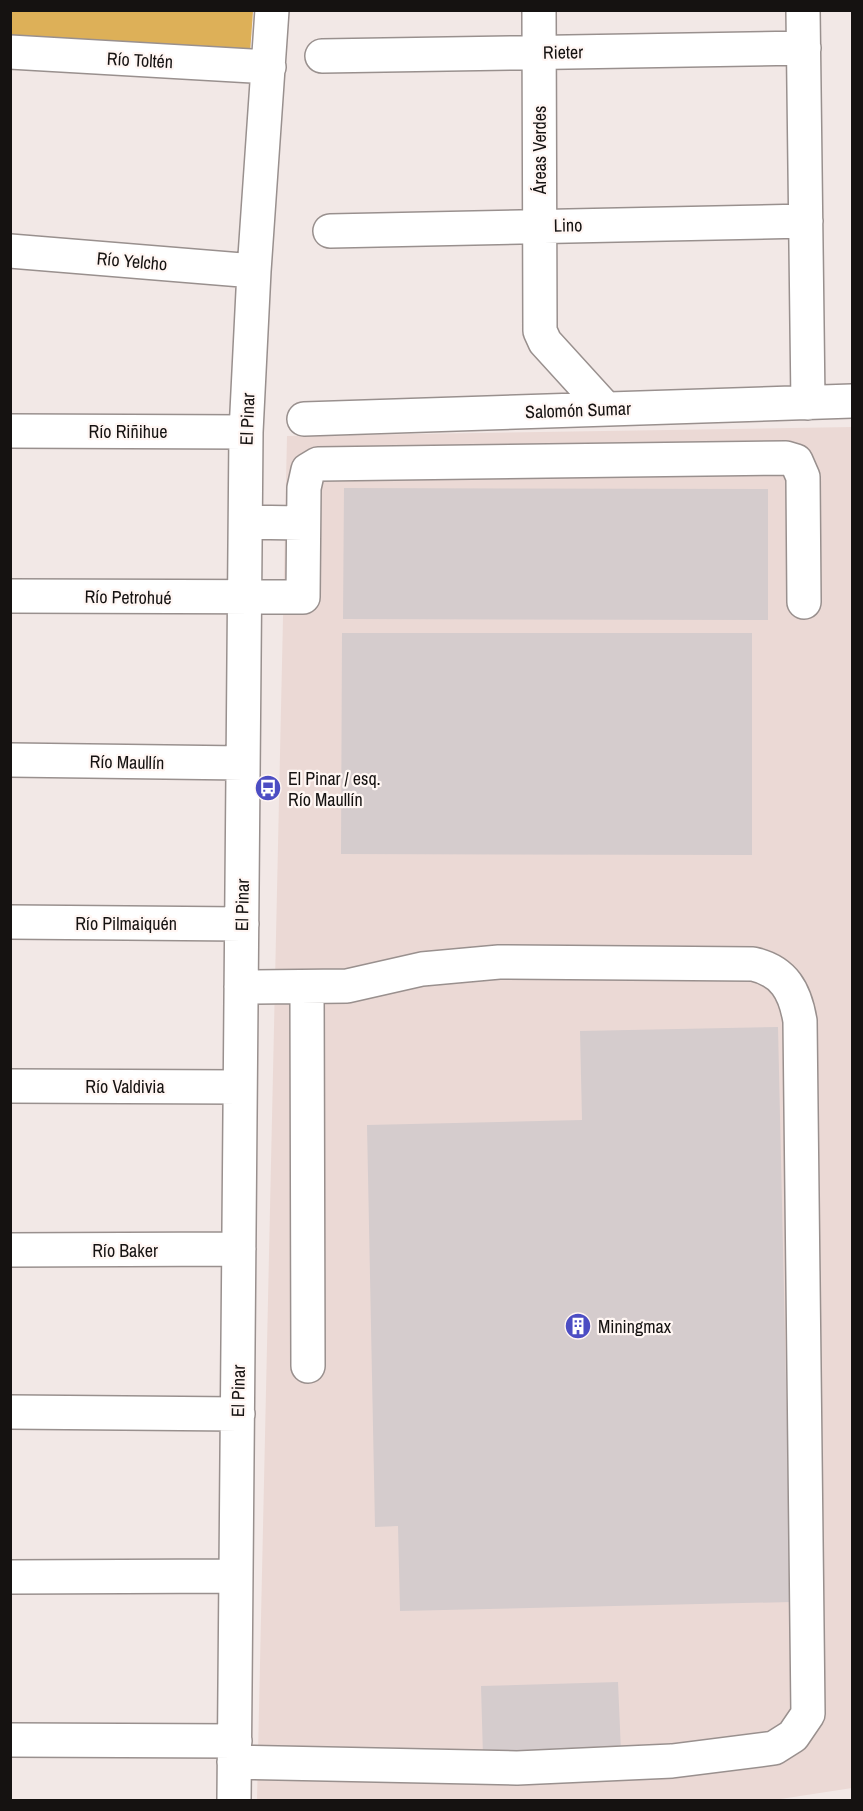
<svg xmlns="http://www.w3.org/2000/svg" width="863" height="1811" font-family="'Archivo Narrow',sans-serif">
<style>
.built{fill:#ebd9d5}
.green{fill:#ddb058}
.building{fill:#d5cccd}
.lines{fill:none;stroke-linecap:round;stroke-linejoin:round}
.minor-casing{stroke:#99908e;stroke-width:36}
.minor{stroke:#fff;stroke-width:33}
.labels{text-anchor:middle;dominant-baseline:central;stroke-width:4.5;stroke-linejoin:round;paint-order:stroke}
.street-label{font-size:18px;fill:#151211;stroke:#fff6f3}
.poi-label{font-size:18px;fill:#151211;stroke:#fff6f3;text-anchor:start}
</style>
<rect width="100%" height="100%" fill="#f2e8e6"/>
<path class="built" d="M852,427V1788L774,1800H257L287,436Z"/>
<path class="green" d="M10,11H253L250,53L11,39Z"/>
<path class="building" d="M344,488L768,489V620L343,619Z
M342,633H752V855L341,854Z
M778,1027L791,1602L400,1611L398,1526L375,1527L367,1125L582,1120L580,1031Z
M618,1682L621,1752L483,1757L481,1686Z"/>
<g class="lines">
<defs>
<path id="minor" d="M539,10L540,331L545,342L606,409
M803,10L808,403
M10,52L269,67
M322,56L804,48
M330,231L806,221
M10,251L254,271
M304,419L852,401
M10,431L246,432
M246,522L303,523
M10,596L303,597L304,488L308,470L318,464L786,458L796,461L803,477L804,602
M10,760L243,763
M10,922L242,924
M307,988L308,1366
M10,1086L240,1087
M10,1250L239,1249
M10,1412L238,1414
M10,1577L236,1576
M10,1740L235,1741
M234,1762L517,1768L672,1761L774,1748L793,1736L808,1714L800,1021C795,991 784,971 753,964L499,962L422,969L347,986L241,987
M234,1800L246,432L254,271L272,10"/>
</defs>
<use href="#minor" class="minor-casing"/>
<use href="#minor" class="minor"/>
</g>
<defs>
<symbol id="bus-disc" viewBox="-11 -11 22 22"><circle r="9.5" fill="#4c4dc3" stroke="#fff6f3"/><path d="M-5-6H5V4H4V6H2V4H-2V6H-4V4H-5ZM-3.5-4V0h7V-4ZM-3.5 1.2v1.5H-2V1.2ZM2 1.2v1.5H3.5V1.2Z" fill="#fff"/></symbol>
<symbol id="building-disc" viewBox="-11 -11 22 22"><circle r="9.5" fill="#4c4dc3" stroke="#fff6f3"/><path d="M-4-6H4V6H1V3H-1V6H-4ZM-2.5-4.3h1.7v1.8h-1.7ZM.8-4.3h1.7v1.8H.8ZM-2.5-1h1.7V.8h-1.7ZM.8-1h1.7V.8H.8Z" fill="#fff"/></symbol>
</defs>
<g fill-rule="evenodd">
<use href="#bus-disc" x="253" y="773" width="30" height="30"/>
<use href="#building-disc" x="563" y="1311" width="30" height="30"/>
</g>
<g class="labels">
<g class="street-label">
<text transform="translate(563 52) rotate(-1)">Rieter</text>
<text transform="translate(140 60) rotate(3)">Río Toltén</text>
<text transform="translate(539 150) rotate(-90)">Áreas Verdes</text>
<text transform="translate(568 225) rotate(-1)">Lino</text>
<text transform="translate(132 261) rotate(5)">Río Yelcho</text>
<text transform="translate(578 410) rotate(-2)">Salomón Sumar</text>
<text transform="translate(247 419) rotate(-88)">El Pinar</text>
<text x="128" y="431">Río Riñihue</text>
<text transform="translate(128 597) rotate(1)">Río Petrohué</text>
<text transform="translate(127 762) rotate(1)">Río Maullín</text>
<text transform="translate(242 905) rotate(-89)">El Pinar</text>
<text x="126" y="923">Río Pilmaiquén</text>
<text x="125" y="1086">Río Valdivia</text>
<text x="125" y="1250">Río Baker</text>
<text transform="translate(238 1391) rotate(-89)">El Pinar</text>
</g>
<g class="poi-label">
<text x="288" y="778">El Pinar / esq.<tspan x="288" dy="21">Río Maullín</tspan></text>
<text x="598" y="1326">Miningmax</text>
</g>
</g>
<rect width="863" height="1811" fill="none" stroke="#151211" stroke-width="24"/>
</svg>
